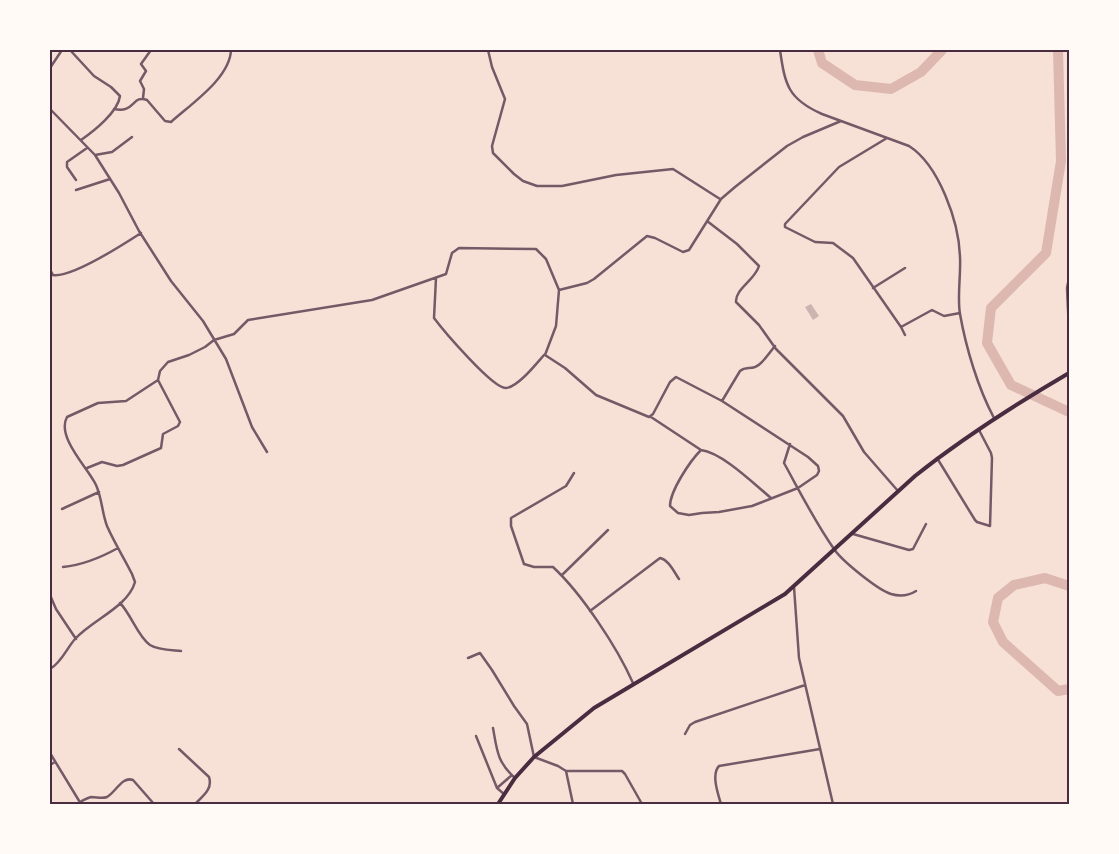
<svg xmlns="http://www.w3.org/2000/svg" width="1119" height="854" font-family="'Playfair Display',serif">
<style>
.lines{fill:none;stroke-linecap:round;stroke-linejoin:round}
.river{stroke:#dcb8b0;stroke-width:10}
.building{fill:#ccb4b1}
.minor{stroke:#755966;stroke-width:2.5}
.secondary{stroke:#4a2c40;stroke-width:4}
.neatline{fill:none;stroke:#4a2c40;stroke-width:2}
</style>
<rect width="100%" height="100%" fill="#f7e1d7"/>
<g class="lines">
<path class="river" d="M818,50L822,63L855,85L891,89L921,72L942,50
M1058,50L1061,161L1046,253L991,308L987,343L1011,385L1069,412
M1069,586L1045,578L1014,585L998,598L993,622L1003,642L1058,691L1069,689"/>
</g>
<path class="building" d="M811,304L819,316L813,320L805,307Z"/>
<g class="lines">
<path class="minor" d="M70,50L94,76L111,87L120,96C118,112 94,131 81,140
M488,50L492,67L505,99L492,146L493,153L514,174L523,181L537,186H562L616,175L673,169L720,199
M780,50C785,85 788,99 822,114L909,146C939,165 959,222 960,257C961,275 957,297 960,314C966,348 978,388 994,418
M50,68L62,50
M143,98L144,89L140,81L146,71L141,64L151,50
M50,109L95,155L119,193L139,231L171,281L203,321L226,359L252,427L267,452
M114,109C135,114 132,94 147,100L165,121L171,122C191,104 230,78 231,50
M887,138L839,167L785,224V227L815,242L833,243L853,258L901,327L905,335
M95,155L112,152L132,137
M76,180L67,167V162L87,148
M76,190L110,179
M707,221L737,244L759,266C755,280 735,289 736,302L759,325L776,349L843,416L864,452L898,491
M50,270L53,275C72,278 124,244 141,233
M436,278L434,318C443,330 493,389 506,388C518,387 536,364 544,355
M1069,278L1067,288L1069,331
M873,288L905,268
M901,327L932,310L944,316L960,313
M722,401L740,371C745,367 749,369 755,367C763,364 769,353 775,346
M651,417L701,450
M790,444L784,463C800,492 815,522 834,549C842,561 878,590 891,594C901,597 908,596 916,591
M937,458L975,520L977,522L990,526L992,458L991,453L979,430
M87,468L102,462L117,466L123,465L161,448L163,434L178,426L180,422L158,380
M574,473L566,486L511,518V526L524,564L534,567H553C582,594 617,647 633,683
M771,498C754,484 723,453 701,450C690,461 670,491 670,506L678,513L689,515L702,513L719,512L752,506L798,488L817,475L819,471L818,466L808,457L722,401L676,377L670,382L653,414L649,417L596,395L565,368L545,355L556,326L559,290L587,283L594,279L647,236L655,238L683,252L689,250L721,199L735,187L787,146L803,137L841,121
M62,509L99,492
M853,534L909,550L913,549L926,524
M63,567C83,565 100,558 118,548
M562,575L608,530
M794,587L799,658L833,804
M50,595L56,609L76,639
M120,603C131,614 138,637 150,645C158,650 172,650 181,651
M590,611L660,558C669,560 674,572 679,579
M468,658L480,653L492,670L514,706L527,724L534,757L558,766L566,771L573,804
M50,669C61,663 67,648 75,639C92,620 128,607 135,582L132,574C124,558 114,542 107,526C102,513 102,498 96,485C88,468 56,437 67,417L98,403L126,401L158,380L160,371L168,362L189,355L205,347L214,340L234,334L248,320L372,300L446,274L452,253L459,248L536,249L546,259L559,290
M493,728C497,750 497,762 515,778
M685,734L690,725L695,722L805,685
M476,736L497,788L504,794
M179,749L209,777C213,789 203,796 195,804
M50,753L81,804
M50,765L55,762
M566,771H622L625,774L642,804
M497,788L512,775
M80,802C84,800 87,798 91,797C97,797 102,799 107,797C116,792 122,776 133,780L154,804
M721,804C718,794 711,774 719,766L820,749"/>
<path class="secondary" d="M498,804L515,778L534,757L594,708L785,594L915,476C963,438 1016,404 1069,373"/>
</g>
<rect width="1119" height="854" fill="none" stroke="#fffaf5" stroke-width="102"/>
<rect x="51" y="51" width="1017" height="752" class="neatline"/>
</svg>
